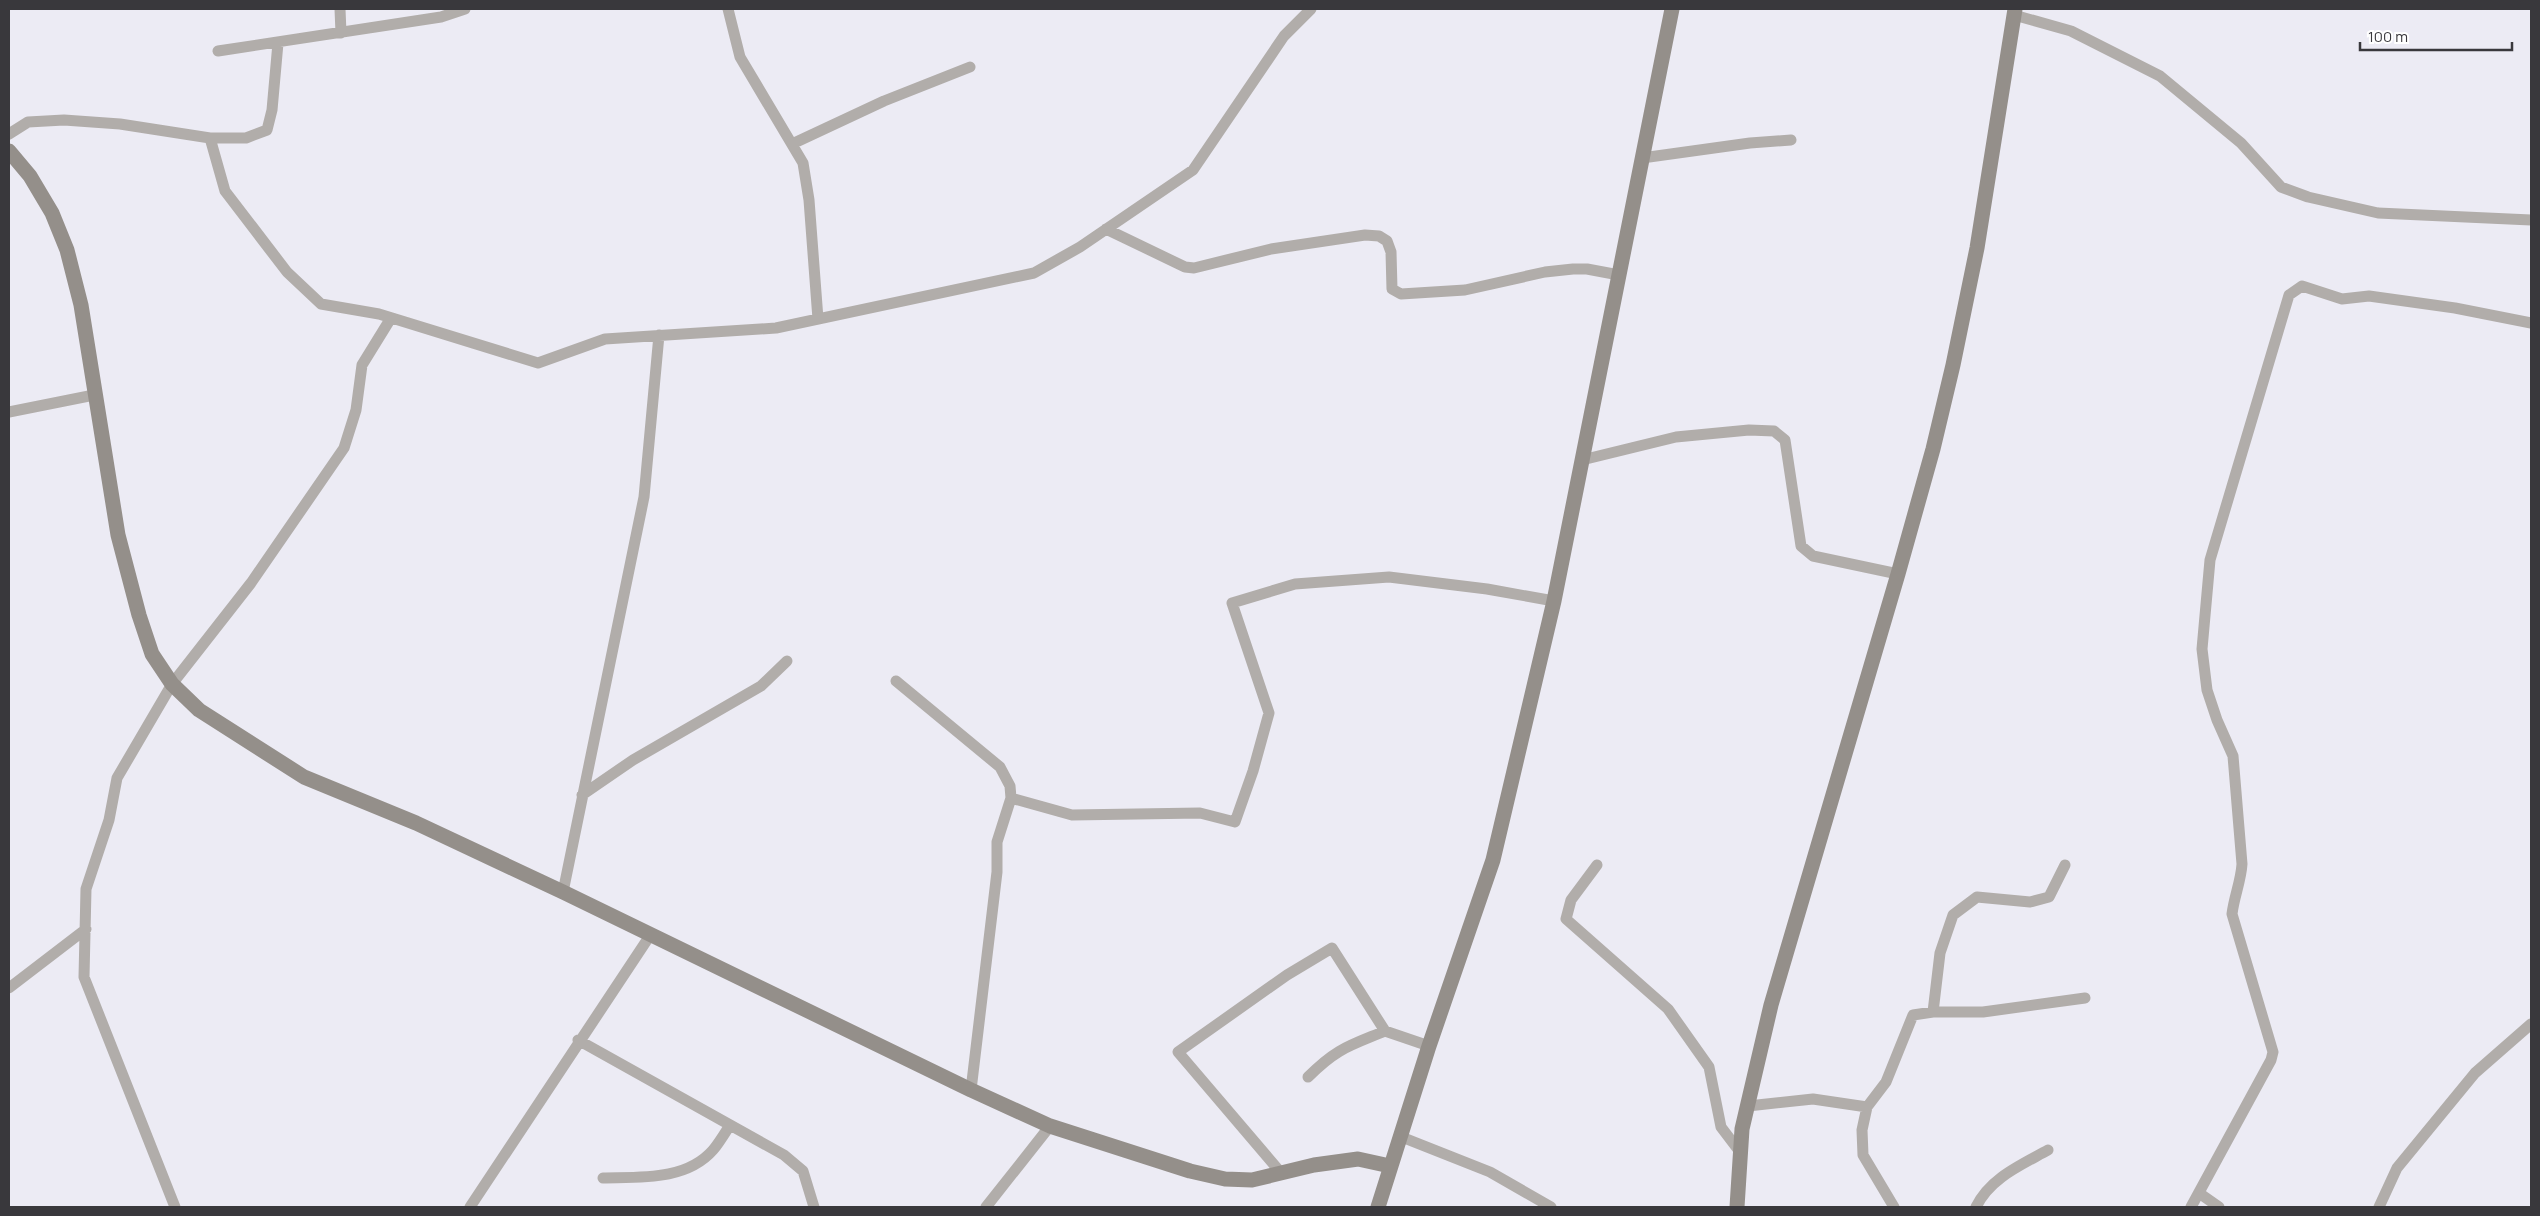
<svg xmlns="http://www.w3.org/2000/svg" width="2540" height="1216" font-family="Manrope,sans-serif">
<style>
.lines{fill:none;stroke-linecap:round;stroke-linejoin:round}
.street{stroke:#b1adaa;stroke-width:11}
.secondary{stroke:#948f8a;stroke-width:15}
</style>
<rect width="100%" height="100%" fill="#ecebf4"/>
<g class="lines">
<path class="street" d="M340,9L341,33
M728,9L740,57L803,163L809,200L818,319
M2014,15L2071,31L2160,76L2241,143L2281,187L2308,197L2378,213L2531,220
M218,51L441,17L465,9
M9,134L28,122L64,120L120,124L210,138H246L267,130L272,110L278,43
M210,138L225,191L287,272L321,304L379,314L538,363L605,339L776,328L1034,273L1080,247L1193,170L1284,36L1311,9
M792,144L884,101L970,67
M1642,158L1750,143L1791,140
M1106,229L1185,267L1194,268L1271,249L1365,235L1379,236L1387,241L1391,252L1392,289L1401,294L1465,290L1545,272L1573,269H1587L1619,275
M9,412L94,395
M1582,460L1676,437L1749,430L1774,431L1785,440L1801,546L1813,556L1898,574
M896,681L1000,767L1010,786L1011,798
M582,795L633,760L761,686L787,661
M1597,865L1571,900L1566,919L1668,1009L1709,1067L1721,1127L1740,1152
M563,892L644,497L659,335
M9,988L86,929
M1933,1012H1983L2085,998
M578,1040L784,1155L803,1171L814,1207
M1308,1077C1337,1048 1349,1046 1385,1031
M971,1090L997,872V842L1011,798L1072,815L1200,813L1235,822L1253,771L1269,713L1232,603L1295,584L1389,577L1487,589L1554,601
M1748,1106L1813,1099L1867,1107L1886,1082L1913,1015L1933,1012L1940,953L1953,915L1977,897L2030,902L2049,897L2065,865
M1867,1107L1862,1130L1863,1155L1894,1207
M1399,1136L1490,1172L1551,1207
M1282,1174L1178,1052L1287,975L1332,948L1385,1031L1429,1046
M603,1178C639,1177 686,1181 713,1150C719,1143 725,1133 730,1125
M2199,1193L2219,1207
M175,1207L84,977L86,889L109,820L117,778L172,684L251,583L344,448L356,410L362,365L391,318
M470,1207L651,934
M986,1207L1050,1126
M1976,1207C1990,1178 2021,1165 2048,1150
M2191,1207L2271,1060L2273,1052L2232,914C2234,897 2241,881 2242,864L2233,756L2217,720L2207,690L2202,649L2210,560L2289,295L2302,286L2342,299L2369,296L2455,308L2531,323
M2379,1207L2397,1168L2475,1073L2531,1024"/>
<path class="secondary" d="M9,151L30,176L52,213L67,250L81,305L118,535L139,615L152,654L172,684L199,710L304,777L416,823L563,892L971,1090L1050,1126L1190,1171L1225,1179L1252,1180L1314,1165L1358,1159L1390,1166
M1378,1207L1429,1046L1493,860L1554,601L1672,9
M1737,1207L1742,1129L1771,1005L1898,574L1933,449L1953,365L1977,248L2015,9"/>
</g>
<rect width="2540" height="1216" fill="none" stroke="#39383c" stroke-width="20"/>
<path d="M2360 42v8h152v-8" fill="none" stroke="#39383c" stroke-width="2.5"/>
<text x="2368" y="42" font-size="15" fill="#39383c" stroke="#ffffff" stroke-width="4" paint-order="stroke">100 m</text>
</svg>
